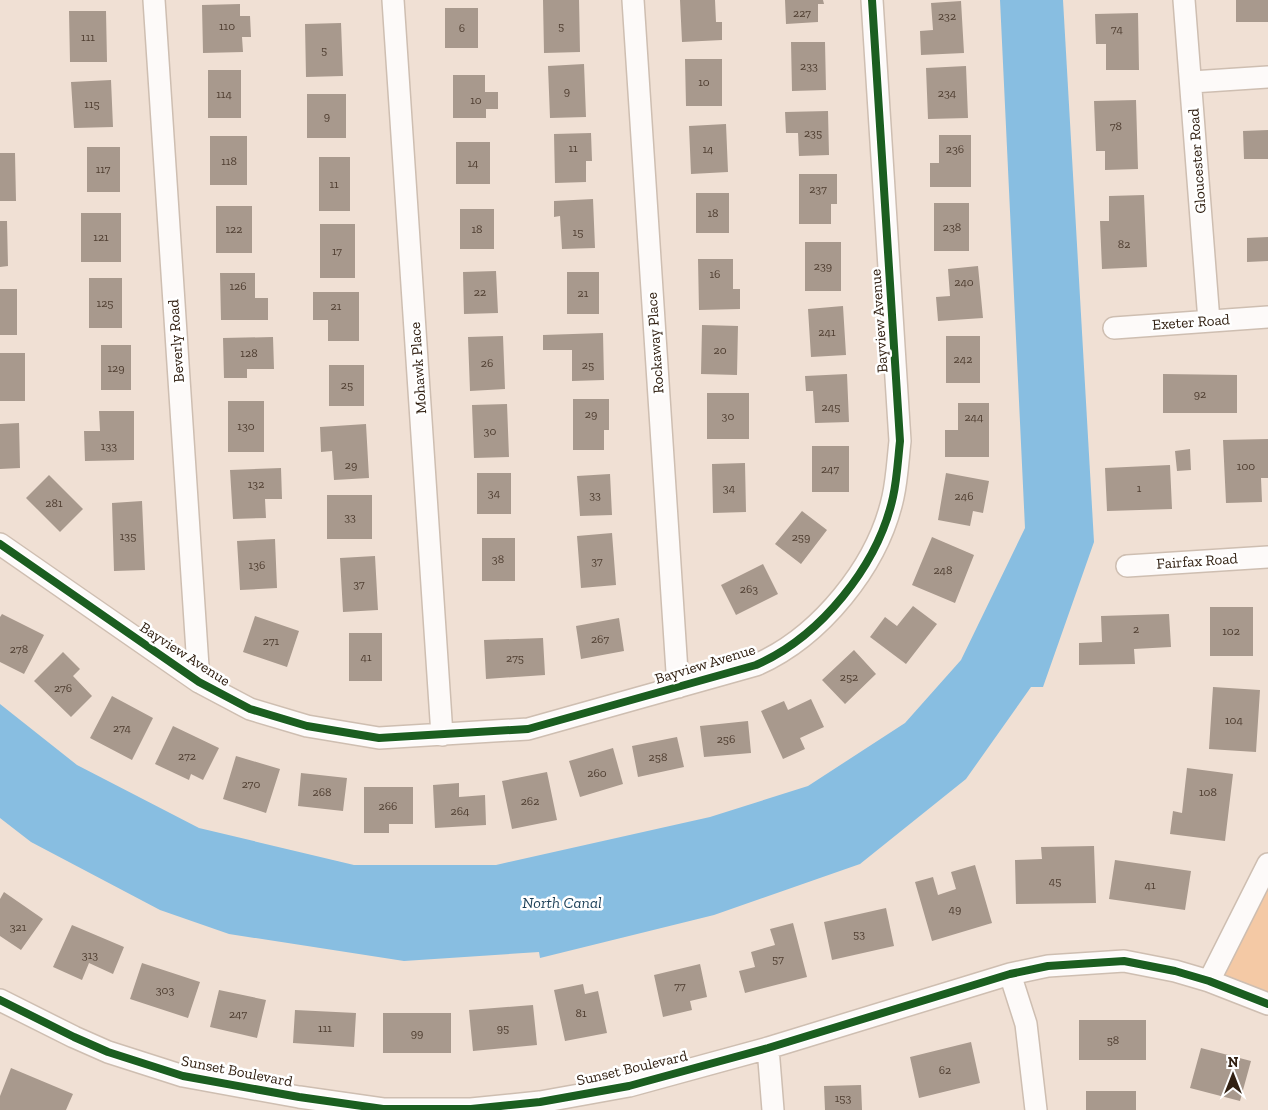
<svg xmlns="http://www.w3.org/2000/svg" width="1268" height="1110" font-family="'Zilla Slab',serif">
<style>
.green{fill:#f4c9a5}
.water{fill:#88bee1}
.building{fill:#a8998d}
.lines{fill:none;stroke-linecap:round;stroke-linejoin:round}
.street-casing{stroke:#cebeb1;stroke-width:24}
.street{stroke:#fdfaf9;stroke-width:21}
.cycleway-casing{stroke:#fff;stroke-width:11}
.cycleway{stroke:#1b5e20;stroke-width:8}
.labels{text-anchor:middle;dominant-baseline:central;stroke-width:5;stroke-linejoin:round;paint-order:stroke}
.number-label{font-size:12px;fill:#4f3e31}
.street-label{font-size:15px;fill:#312012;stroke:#fff}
.water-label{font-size:16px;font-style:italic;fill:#1c3f57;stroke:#fff}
</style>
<rect width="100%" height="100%" fill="#f0e0d4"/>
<path class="green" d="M1268,885V996L1221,977Z"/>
<path class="water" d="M1000,0H1063L1094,542L1043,687H1031L966,779L860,864L714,915L540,958L539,952L404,961L229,934L160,910L31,842L0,818V704L77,765L199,828L354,865H496L710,817L808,786L905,723L961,660L1025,528Z"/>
<path class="building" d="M543,0H579L580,52L544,53Z
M680,0H715L716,22H722V40L682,42Z
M785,0H823L824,4H818V22L786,24Z
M1236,0H1268V22H1236Z
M961,1L964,53L921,55L920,31L933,30L931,3Z
M240,4V16H250L251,37H242L243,52L203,53L202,5Z
M445,8H478V48H445Z
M69,11H106L107,62H70Z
M1138,13L1139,70H1106V44H1096L1095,14Z
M341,23L343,76L306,77L305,24Z
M791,42H825L826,90L792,91Z
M685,59H722V106H686Z
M584,64L586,117L550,118L548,66Z
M966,66L968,118L928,119L926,68Z
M208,70H241V118H208Z
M453,75H485V92H498V109H486V118H453Z
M111,80L113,127L74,128L71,82Z
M307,94H346V138H307Z
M1136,100L1138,169L1105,170V151H1096L1094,101Z
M828,111L829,155L799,156L798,133H786L785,112Z
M726,124L728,172L691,174L689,126Z
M1268,130V159H1244L1243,131Z
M591,133L592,161H586V182L555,183L554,134Z
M939,135H971V187H930V163H939Z
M210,136H247V185H210Z
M456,142H490V184H456Z
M87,147H120V192H87Z
M0,153H15L16,201H0Z
M319,157H350V211H319Z
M799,174H837V204H831V224H799Z
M696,193H729V233H696Z
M1144,195L1147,267L1102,269L1100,221H1109V196Z
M593,199L595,248L562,249L560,216L554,217V201Z
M934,203H969V251H934Z
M216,206H252V253H216Z
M460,209H494V249H460Z
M81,213H121V262H81Z
M0,221H7L8,266L0,267Z
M320,224H355V278H320Z
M1268,237V261L1247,262V238Z
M805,242H841V291H805Z
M698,259H733V289H740V309L699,310Z
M978,266L983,318L938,321L936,297L950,296L948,269Z
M496,271L498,313L464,314L463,272Z
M567,272H599V314H567Z
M220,273H255V298H268V320H221Z
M89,278H122V328H89Z
M0,289H17V335H0Z
M313,292H359V341H328V320H313Z
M843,306L846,355L811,357L808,309Z
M702,325L738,326L737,375L701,374Z
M603,333L604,380L572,381V350H543V335Z
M503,336L505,389L470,391L468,337Z
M946,336H980V383H946Z
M273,337L274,369H247V378H224L223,338Z
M101,345H131V390H101Z
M0,353H25V401H0Z
M329,365H364V406H329Z
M847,374L849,422L815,423L813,391H806L805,376Z
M1163,374L1237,375V413H1163Z
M707,393H749V439H707Z
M573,399H609V430H604V450H573Z
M228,401H264V452H228Z
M958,403H989V457H945V430H958Z
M507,404L509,457L474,458L472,405Z
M99,411H134V460L85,461L84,431H100Z
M19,423L20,468L0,469V424Z
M366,424L369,478L334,480L332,451L321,452L320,427Z
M1268,439V478H1261L1262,502L1226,503L1223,440Z
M812,446H849V492H812Z
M1190,449L1191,470L1177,471L1175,451Z
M745,463L746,512L713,513L712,464Z
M1170,465L1172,509L1107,511L1105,468Z
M281,468L282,499H265L266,518L233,519L230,470Z
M477,473H511V514H477Z
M946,473L989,481L983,513L973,511L970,526L938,520Z
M610,474L612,515L580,516L577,476Z
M49,475L83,509L60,532L26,498Z
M327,495H372V539H327Z
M142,501L145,570L114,571L112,503Z
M802,511L827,530L801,564L775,544Z
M612,533L616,585L581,588L577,536Z
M932,537L974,555L955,603L912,585Z
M482,538H515V581H482Z
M275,539L277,588L240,590L237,541Z
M375,556L378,610L343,612L340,558Z
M763,564L778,594L736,615L721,585Z
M913,606L937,624L906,664L870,637L885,617L897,626Z
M1210,607H1253V656H1210Z
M2,614L44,635L24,674L0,662V617Z
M1169,614L1171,647L1134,649L1135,664L1079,665V643L1102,642L1101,616Z
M255,616L299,631L287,667L243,652Z
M619,618L624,651L581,659L576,626Z
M349,633H382V681H349Z
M543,638L545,675L486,679L484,640Z
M854,650L876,674L845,704L822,680Z
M63,652L80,669L73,676L92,696L71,717L34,681Z
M1213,687L1260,690L1256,752L1209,749Z
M112,696L153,718L132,760L90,738Z
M811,699L824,727L800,738L805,749L783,759L761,711L784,701L788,710Z
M748,721L751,753L704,757L700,726Z
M173,726L219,748L203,780L191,774L189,780L155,764Z
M677,737L684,767L638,777L632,746Z
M613,748L623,784L580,797L569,761Z
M236,756L280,769L266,813L223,799Z
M1187,768L1233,774L1225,841L1170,834L1173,811L1182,813Z
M547,772L557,820L512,829L502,781Z
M301,773L347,778L343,811L298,806Z
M459,783V797L485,795L486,825L435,828L433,785Z
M364,787H413V824H389V833H364Z
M1094,846L1096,903L1016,904L1015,860L1042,859L1041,847Z
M1115,860L1191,871L1185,910L1109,899Z
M975,865L992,923L932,941L915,882L933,877L938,895L956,889L951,872Z
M4,892L43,919L21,950L0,936V899Z
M886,908L894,946L832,960L824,922Z
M793,923L807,977L745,993L739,971L755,967L751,952L775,945L770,929Z
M72,925L124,947L113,974L89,963L82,980L53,967Z
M142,963L200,982L188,1018L130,999Z
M700,964L707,997L690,1001L692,1010L663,1017L654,975Z
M583,984L585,994L598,991L607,1033L565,1041L554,990Z
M219,990L266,1000L257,1038L210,1027Z
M533,1005L537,1045L473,1051L469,1010Z
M295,1010L356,1013L354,1047L293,1043Z
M383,1013H451V1053H383Z
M1079,1020H1146V1060H1079Z
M971,1042L980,1083L919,1098L910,1057Z
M1201,1048L1251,1061L1240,1101L1190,1088Z
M11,1068L73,1094L66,1110H0V1096Z
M861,1085L862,1110H825L824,1086Z
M1086,1091H1136V1110H1086Z"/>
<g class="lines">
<defs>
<path id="street" d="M154,0L199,682
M393,0L442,735
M633,0L678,687
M1184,0L1209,321
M1192,82L1268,77
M1114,328L1268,317
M0,544L199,682L250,709L307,726L379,738L528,729L756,665C820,637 878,566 893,497C897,479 898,459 900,441L872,0
M1127,566L1268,557
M1010,974L1026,1024L1036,1110
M1209,981L1268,864
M0,1000L74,1037L108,1052L183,1076L299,1097L383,1109H471L540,1102L629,1086L768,1048L1010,974L1048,966L1124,961L1175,971L1209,981L1268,1004
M768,1048L773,1110"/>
</defs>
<use href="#street" class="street-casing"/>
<use href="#street" class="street"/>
<defs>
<path id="cycleway" d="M0,544L199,682L250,709L307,726L379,738L528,729L756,665C820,637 878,566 893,497C897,479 898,459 900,441L872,0
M0,1000L74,1037L108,1052L183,1076L299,1097L383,1109H471L540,1102L629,1086L768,1048L1010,974L1048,966L1124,961L1175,971L1209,981L1268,1004"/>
</defs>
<use href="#cycleway" class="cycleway-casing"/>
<use href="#cycleway" class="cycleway"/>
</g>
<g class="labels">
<g class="number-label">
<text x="802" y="13">227</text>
<text x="947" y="16">232</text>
<text x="227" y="26">110</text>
<text x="561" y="26">5</text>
<text x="462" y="28">6</text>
<text x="1117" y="29">74</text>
<text x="88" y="37">111</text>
<text x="324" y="50">5</text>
<text x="809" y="66">233</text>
<text x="704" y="82">10</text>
<text x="567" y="91">9</text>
<text x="947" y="93">234</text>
<text x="224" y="94">114</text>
<text x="476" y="100">10</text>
<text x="92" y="104">115</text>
<text x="327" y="116">9</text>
<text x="1116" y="126">78</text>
<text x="813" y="133">235</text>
<text x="573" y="148">11</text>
<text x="708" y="149">14</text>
<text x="955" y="149">236</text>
<text x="229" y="161">118</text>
<text x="473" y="163">14</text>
<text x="103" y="169">117</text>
<text x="334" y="184">11</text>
<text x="818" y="189">237</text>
<text x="713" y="213">18</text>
<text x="952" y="227">238</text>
<text x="234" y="229">122</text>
<text x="477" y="229">18</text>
<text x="578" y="232">15</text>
<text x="101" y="237">121</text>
<text x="1124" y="244">82</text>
<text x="337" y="251">17</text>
<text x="823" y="266">239</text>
<text x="715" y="274">16</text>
<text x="964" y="282">240</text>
<text x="238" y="286">126</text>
<text x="480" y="292">22</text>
<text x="583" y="293">21</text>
<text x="105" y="303">125</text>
<text x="336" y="306">21</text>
<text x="827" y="332">241</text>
<text x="720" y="350">20</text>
<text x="249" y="353">128</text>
<text x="963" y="359">242</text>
<text x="487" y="363">26</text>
<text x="588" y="365">25</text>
<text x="116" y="368">129</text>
<text x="347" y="385">25</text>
<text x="1200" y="394">92</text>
<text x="831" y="407">245</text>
<text x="591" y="414">29</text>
<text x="728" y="416">30</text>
<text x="974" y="417">244</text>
<text x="246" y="426">130</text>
<text x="490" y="431">30</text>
<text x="109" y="446">133</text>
<text x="351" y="465">29</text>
<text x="1246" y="466">100</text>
<text x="830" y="469">247</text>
<text x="256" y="484">132</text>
<text x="729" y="488">34</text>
<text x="1139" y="488">1</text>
<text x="494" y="493">34</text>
<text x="595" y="495">33</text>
<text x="964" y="496">246</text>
<text x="54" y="503">281</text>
<text x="350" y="517">33</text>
<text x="128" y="536">135</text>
<text x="801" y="537">259</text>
<text x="498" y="559">38</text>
<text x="597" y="561">37</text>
<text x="257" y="565">136</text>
<text x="943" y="570">248</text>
<text x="359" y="584">37</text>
<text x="749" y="589">263</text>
<text x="1136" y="629">2</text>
<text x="1231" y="631">102</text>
<text x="600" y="639">267</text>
<text x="271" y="641">271</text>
<text x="19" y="649">278</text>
<text x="366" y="657">41</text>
<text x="515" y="658">275</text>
<text x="849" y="677">252</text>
<text x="63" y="688">276</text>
<text x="1234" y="720">104</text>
<text x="122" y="728">274</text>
<text x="726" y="739">256</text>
<text x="187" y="756">272</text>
<text x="658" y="757">258</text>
<text x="597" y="773">260</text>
<text x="251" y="784">270</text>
<text x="322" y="792">268</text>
<text x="1208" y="792">108</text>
<text x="530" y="801">262</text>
<text x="388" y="806">266</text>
<text x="460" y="811">264</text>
<text x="1055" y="881">45</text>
<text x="1150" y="885">41</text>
<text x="955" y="909">49</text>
<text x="18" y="927">321</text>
<text x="859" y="934">53</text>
<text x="90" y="955">313</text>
<text x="778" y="959">57</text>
<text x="680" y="986">77</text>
<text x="165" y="990">303</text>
<text x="581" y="1013">81</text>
<text x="238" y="1014">247</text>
<text x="325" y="1028">111</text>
<text x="503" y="1028">95</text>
<text x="417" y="1033">99</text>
<text x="1113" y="1040">58</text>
<text x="945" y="1070">62</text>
<text x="843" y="1098">153</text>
</g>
<g class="street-label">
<text transform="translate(1197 161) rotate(-94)">Gloucester Road</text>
<text transform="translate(879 321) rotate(-94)">Bayview Avenue</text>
<text transform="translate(1191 322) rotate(-4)">Exeter Road</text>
<text transform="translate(176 341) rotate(-94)">Beverly Road</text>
<text transform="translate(655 343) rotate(-94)">Rockaway Place</text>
<text transform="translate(418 368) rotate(-94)">Mohawk Place</text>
<text transform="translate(1197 561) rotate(-4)">Fairfax Road</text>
<text transform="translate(185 654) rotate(33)">Bayview Avenue</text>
<text transform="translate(705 664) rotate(-17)">Bayview Avenue</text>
<text transform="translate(632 1068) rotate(-13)">Sunset Boulevard</text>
<text transform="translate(237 1071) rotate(11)">Sunset Boulevard</text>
</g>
<g class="water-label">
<text x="562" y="902">North Canal</text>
</g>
</g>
<g transform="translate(1233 1075)" stroke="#ffffff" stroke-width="4" paint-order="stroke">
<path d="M0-4L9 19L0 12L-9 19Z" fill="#312012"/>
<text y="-8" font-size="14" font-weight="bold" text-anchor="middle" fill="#312012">N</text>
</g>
</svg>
